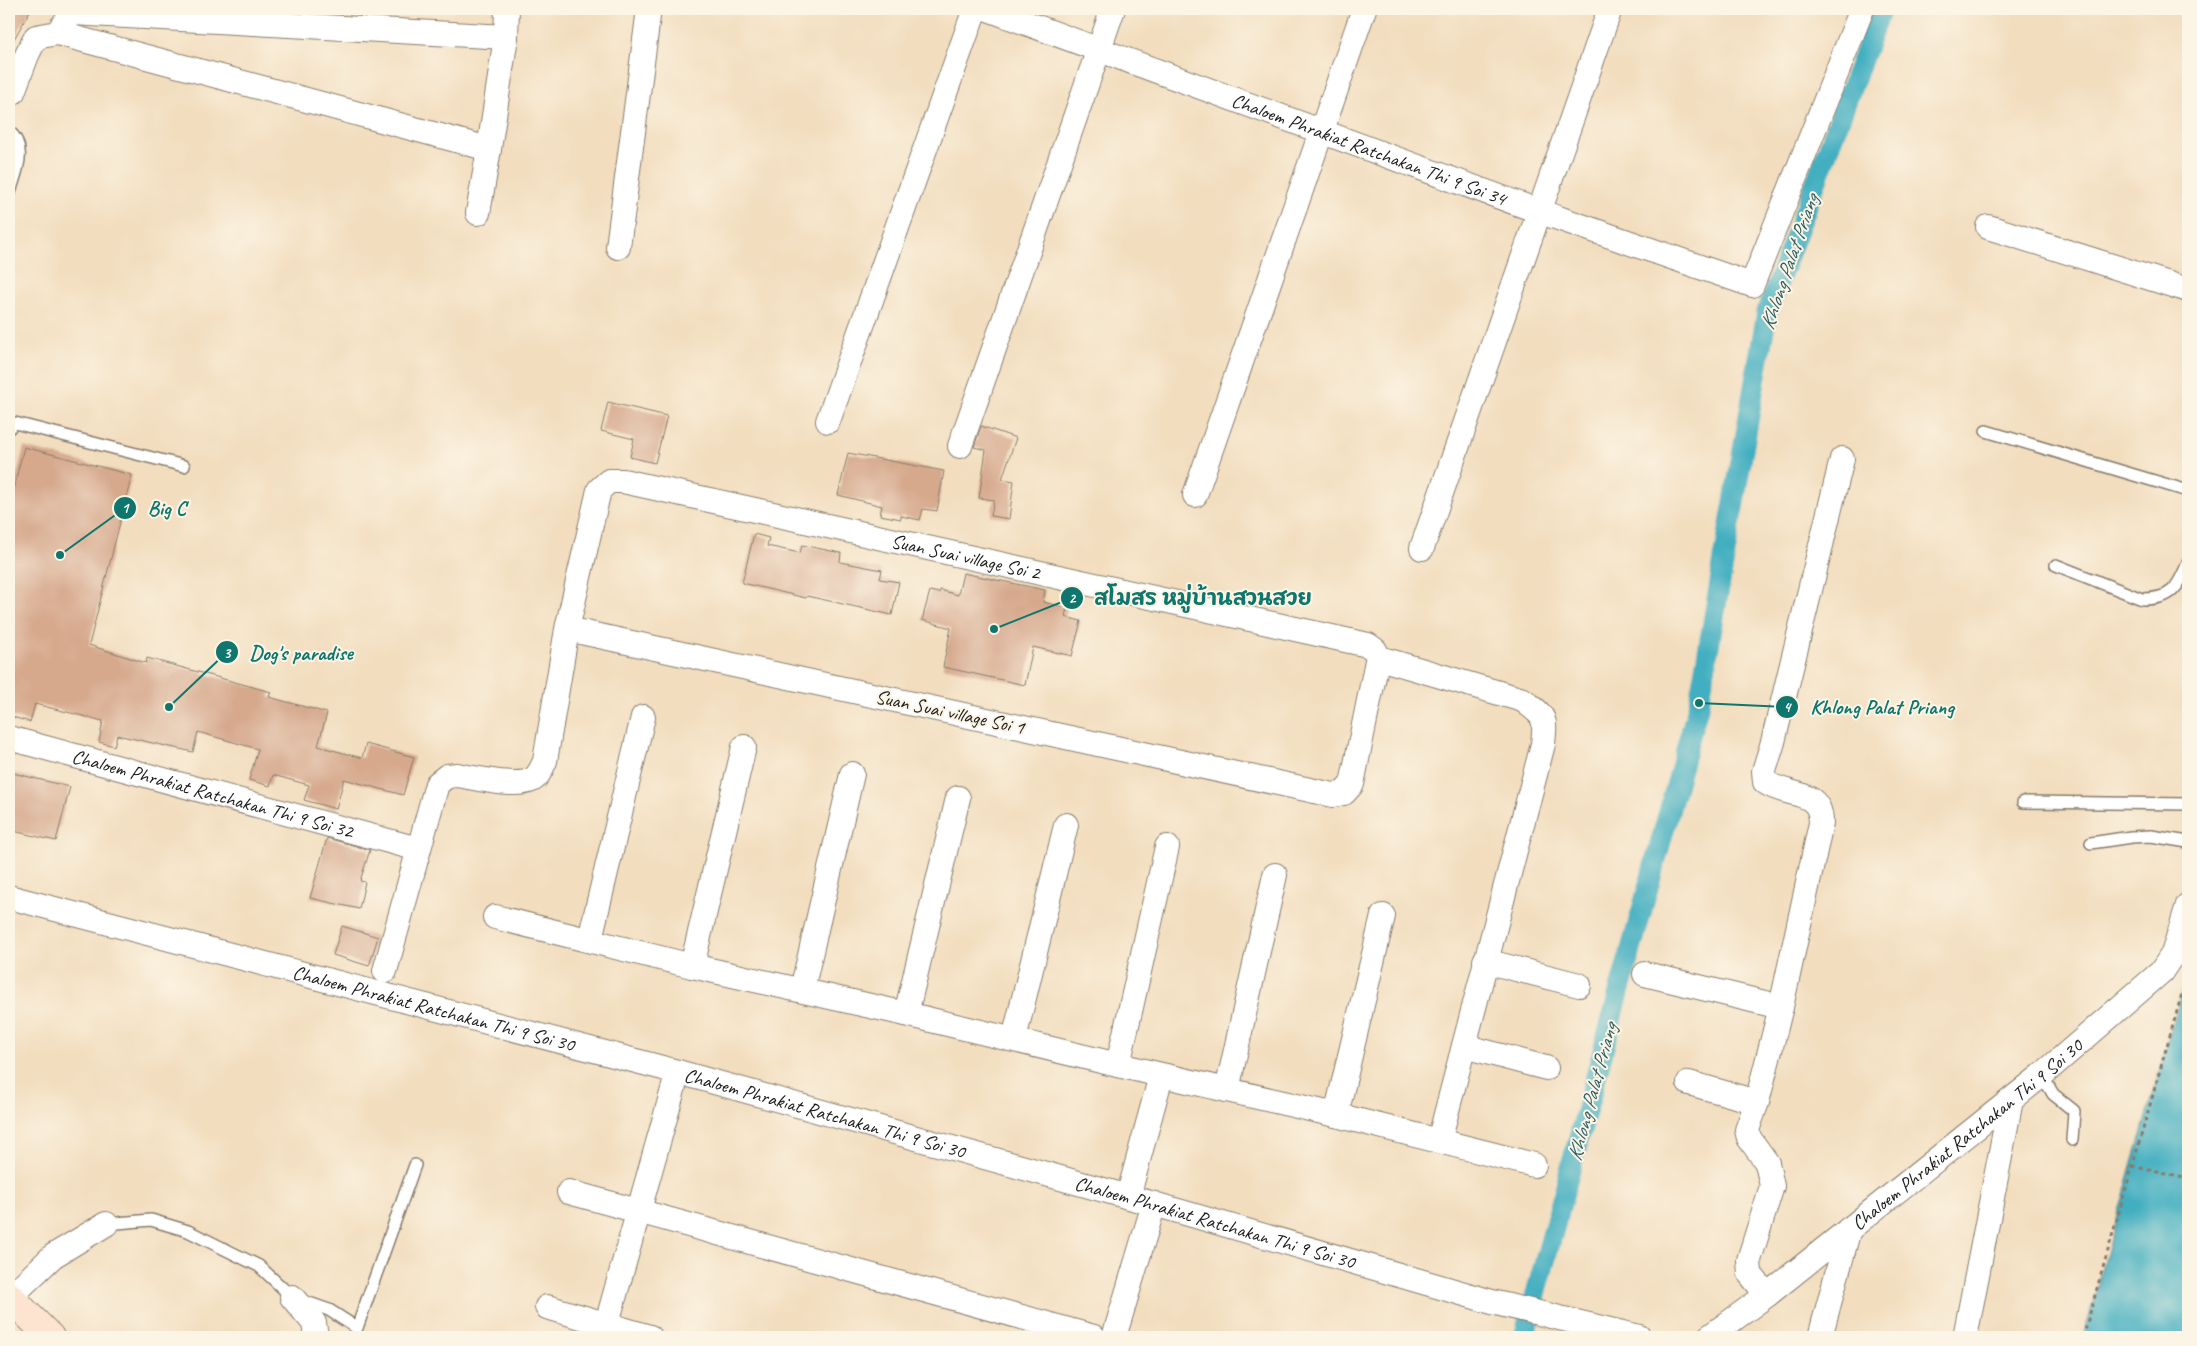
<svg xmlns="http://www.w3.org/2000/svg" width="2197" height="1346" font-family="Caveat,'Playpen Sans Thai',sans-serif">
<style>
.water{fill:#43afc1;stroke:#30666e}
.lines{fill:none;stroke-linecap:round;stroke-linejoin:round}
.canal{stroke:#43afc1;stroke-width:21}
.building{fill:#d6a88c}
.service-casing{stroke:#877c6d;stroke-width:14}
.minor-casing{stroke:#877c6d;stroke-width:26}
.secondary-casing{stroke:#877c6d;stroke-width:30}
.path{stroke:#877c6d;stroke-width:3;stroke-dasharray:4 4;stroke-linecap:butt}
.service{stroke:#fff;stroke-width:11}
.minor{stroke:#fff;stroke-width:24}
.secondary{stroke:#fde4d1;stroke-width:28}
.labels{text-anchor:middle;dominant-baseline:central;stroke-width:4;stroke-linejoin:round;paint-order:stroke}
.street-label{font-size:20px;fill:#1c1c1c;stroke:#fcf5e5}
.water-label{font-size:21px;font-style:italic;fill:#2e5e66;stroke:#fcf5e5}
.leader{fill:none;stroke:#0f766e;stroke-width:2}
.callout-dot{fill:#0f766e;stroke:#fcf5e5;stroke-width:2}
.mark-label{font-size:15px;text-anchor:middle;font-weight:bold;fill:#fff}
.callout-label{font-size:21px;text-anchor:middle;font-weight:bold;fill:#0f766e;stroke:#fcf5e5;stroke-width:4;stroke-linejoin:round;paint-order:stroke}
</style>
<rect width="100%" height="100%" fill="#fcf5e5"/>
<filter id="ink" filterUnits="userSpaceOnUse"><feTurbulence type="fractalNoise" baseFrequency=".02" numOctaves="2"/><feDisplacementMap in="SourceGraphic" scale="10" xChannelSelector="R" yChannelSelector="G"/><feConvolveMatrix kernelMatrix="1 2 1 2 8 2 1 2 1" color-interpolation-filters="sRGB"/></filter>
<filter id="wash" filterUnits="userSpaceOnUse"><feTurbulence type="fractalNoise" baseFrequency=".0096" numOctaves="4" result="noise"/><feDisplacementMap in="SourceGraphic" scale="20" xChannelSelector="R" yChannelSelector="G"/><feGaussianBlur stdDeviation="1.12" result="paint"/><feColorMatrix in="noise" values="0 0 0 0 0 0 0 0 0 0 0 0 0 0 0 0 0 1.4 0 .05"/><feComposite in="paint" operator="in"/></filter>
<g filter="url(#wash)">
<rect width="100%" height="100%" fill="#f2ddbe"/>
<path class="water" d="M2188,992V1337H2083L2181,994Z"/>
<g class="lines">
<path class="canal" d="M1524,1337L1699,703L1767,312L1881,9"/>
</g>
<g id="blocks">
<path class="building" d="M9,9H31L9,48Z
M608,402L667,416L655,463L630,457L634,439L601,431Z
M981,426L1016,438L1002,479L1014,481L1009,519L991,516L994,500L979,498L986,450L974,447Z
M24,447L132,475L89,645L146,663L147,658L271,692L269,697L327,713L318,746L362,758L366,744L414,757L403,795L344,779L336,809L304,800L309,785L273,775L270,786L249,780L258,749L198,732L193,752L117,735L114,746L99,742L103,721L35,704L30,722L9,716V506Z
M848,453L944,471L937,511L923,509L920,520L901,516V519L880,515L882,506L838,495Z
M754,534L769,538L767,546L800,553L802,545L826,550L841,553L840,562L882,570L880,579L899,582L892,615L807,596L806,598L742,583Z
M963,573L1045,590L1043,602L1067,608L1065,617L1081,621L1072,656L1033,647L1025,685L943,667L951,628L922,620L930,591L939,593L940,590L958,595Z
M9,772L70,787L56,841L9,830Z
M327,838L370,850L360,881L365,882L359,909L310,898Z
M342,926L378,937L369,966L333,955Z"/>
</g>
</g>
<g filter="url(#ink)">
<use href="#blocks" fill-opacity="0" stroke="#877c6d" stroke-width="1"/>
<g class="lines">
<defs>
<path id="service" d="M9,131C29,149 15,173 9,196
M9,428L15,423L184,466
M1986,431L2188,491
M2056,565L2142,599C2172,599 2177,589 2188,563
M2023,802L2188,804
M2091,843L2131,837L2151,836L2188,842
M2042,1075L2053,1094L2074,1111L2072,1140
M106,1224L151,1220L188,1231L259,1266L292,1297L329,1310L357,1328L415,1165"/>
<g id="minor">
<path d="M73,9L72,13L506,37L507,9"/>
<path id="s1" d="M988,9L1538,211L1752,285L1862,9"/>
<path d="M72,13L57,33L489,149L506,37"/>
<path d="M13,92L27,55L36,37L57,33"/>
<path d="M478,213L489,149"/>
<path d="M1988,227L2188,290"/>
<path d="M618,247L649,9"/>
<path d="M828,421L975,9"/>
<path d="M960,446L1113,9"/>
<path d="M1195,495L1364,9"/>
<path d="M1422,548L1610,9"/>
<path d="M1377,662L1386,660L1523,700C1545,717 1546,716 1543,744L1439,1141"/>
<path id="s2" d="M9,738L418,849"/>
<path id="s3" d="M9,897L678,1072L1154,1204L1492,1302L1639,1337"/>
<path d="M495,917L692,966L906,1014L1118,1065L1336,1115L1534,1165"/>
<path d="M590,939L643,717"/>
<path d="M1485,961L1579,985"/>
<path d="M692,966L744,747"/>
<path id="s4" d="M385,971L437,784L447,776L457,775C476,778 515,788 532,780C539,776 542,767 545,761L567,629L599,490L609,481H623L1368,645L1375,650L1378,656L1352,784L1344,793L1333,795L567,629"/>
<path d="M1645,974L1781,1007"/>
<path d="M802,990L852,774"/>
<path d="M906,1014L958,798"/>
<path d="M1014,1039L1066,825"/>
<path d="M1464,1046L1546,1068"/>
<path d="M1118,1065L1167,847"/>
<path d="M1689,1083L1757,1102"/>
<path d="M1227,1090L1275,875"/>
<path d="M1336,1115L1383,916"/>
<path d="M569,1192L1094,1337"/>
<path d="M1128,1197L1161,1076"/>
<path d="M1767,1295L1750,1274L1749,1260L1772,1186L1767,1163L1749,1138L1747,1130L1757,1102L1781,1007L1821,823C1821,787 1787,798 1765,782L1764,771L1773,742L1842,459"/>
<path d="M10,1297L53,1256L106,1224"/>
<path d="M292,1297L314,1323L316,1337"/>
<path d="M547,1307L650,1337"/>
<path d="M603,1337L678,1072"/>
<path d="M1114,1337L1154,1204"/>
<path id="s5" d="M1709,1337L1767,1295L2042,1075L2161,972L2173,954L2188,905"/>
<path d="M1820,1337L1849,1229"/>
<path d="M1965,1337L2011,1100"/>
</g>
<path id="secondary" d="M9,1296L50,1337"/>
</defs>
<use href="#service" class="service-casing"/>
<use href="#minor" class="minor-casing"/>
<use href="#secondary" class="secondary-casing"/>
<path class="path" d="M2132,1166L2188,1179
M2083,1337L2188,973"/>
<use href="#service" class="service"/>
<use href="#minor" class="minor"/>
<use href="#secondary" class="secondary"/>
</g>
</g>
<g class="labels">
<g class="street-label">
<text stroke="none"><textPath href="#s1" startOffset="406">Chaloem Phrakiat Ratchakan Thi 9 Soi 34</textPath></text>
<text stroke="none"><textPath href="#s4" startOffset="971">Suan Suai village Soi 2</textPath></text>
<text transform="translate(950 712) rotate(12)">Suan Suai village Soi 1</text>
<text stroke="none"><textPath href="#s2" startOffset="211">Chaloem Phrakiat Ratchakan Thi 9 Soi 32</textPath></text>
<text stroke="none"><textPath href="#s3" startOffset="439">Chaloem Phrakiat Ratchakan Thi 9 Soi 30</textPath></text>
<text stroke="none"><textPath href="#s3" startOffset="844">Chaloem Phrakiat Ratchakan Thi 9 Soi 30</textPath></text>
<text stroke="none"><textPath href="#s5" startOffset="328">Chaloem Phrakiat Ratchakan Thi 9 Soi 30</textPath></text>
<text stroke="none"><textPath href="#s3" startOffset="1249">Chaloem Phrakiat Ratchakan Thi 9 Soi 30</textPath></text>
</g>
<g class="water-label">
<text transform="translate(1789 262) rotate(-71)">Khlong Palat Priang</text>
<text transform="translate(1592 1092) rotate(-75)">Khlong Palat Priang</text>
</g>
</g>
<path class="leader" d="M60 555L125 508M994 629L1072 598M169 707L227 652M1699 703L1787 707"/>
<g class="callout-dot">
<circle cx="60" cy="555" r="5"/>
<circle cx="994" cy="629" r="5"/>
<circle cx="169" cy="707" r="5"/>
<circle cx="1699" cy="703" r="5"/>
<circle cx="125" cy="508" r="12"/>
<circle cx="1072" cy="598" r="12"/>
<circle cx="227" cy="652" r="12"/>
<circle cx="1787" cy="707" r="12"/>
</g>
<g class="mark-label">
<text x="125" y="513">1</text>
<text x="1072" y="603">2</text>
<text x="227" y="658">3</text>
<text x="1787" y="712">4</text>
</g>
<g class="callout-label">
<text x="167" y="515">Big C</text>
<text x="1203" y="605">สโมสร หมู่บ้านสวนสวย</text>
<text x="301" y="660">Dog's paradise</text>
<text x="1882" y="714">Khlong Palat Priang</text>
</g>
<rect width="2197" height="1346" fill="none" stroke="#fcf5e5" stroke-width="30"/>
</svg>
